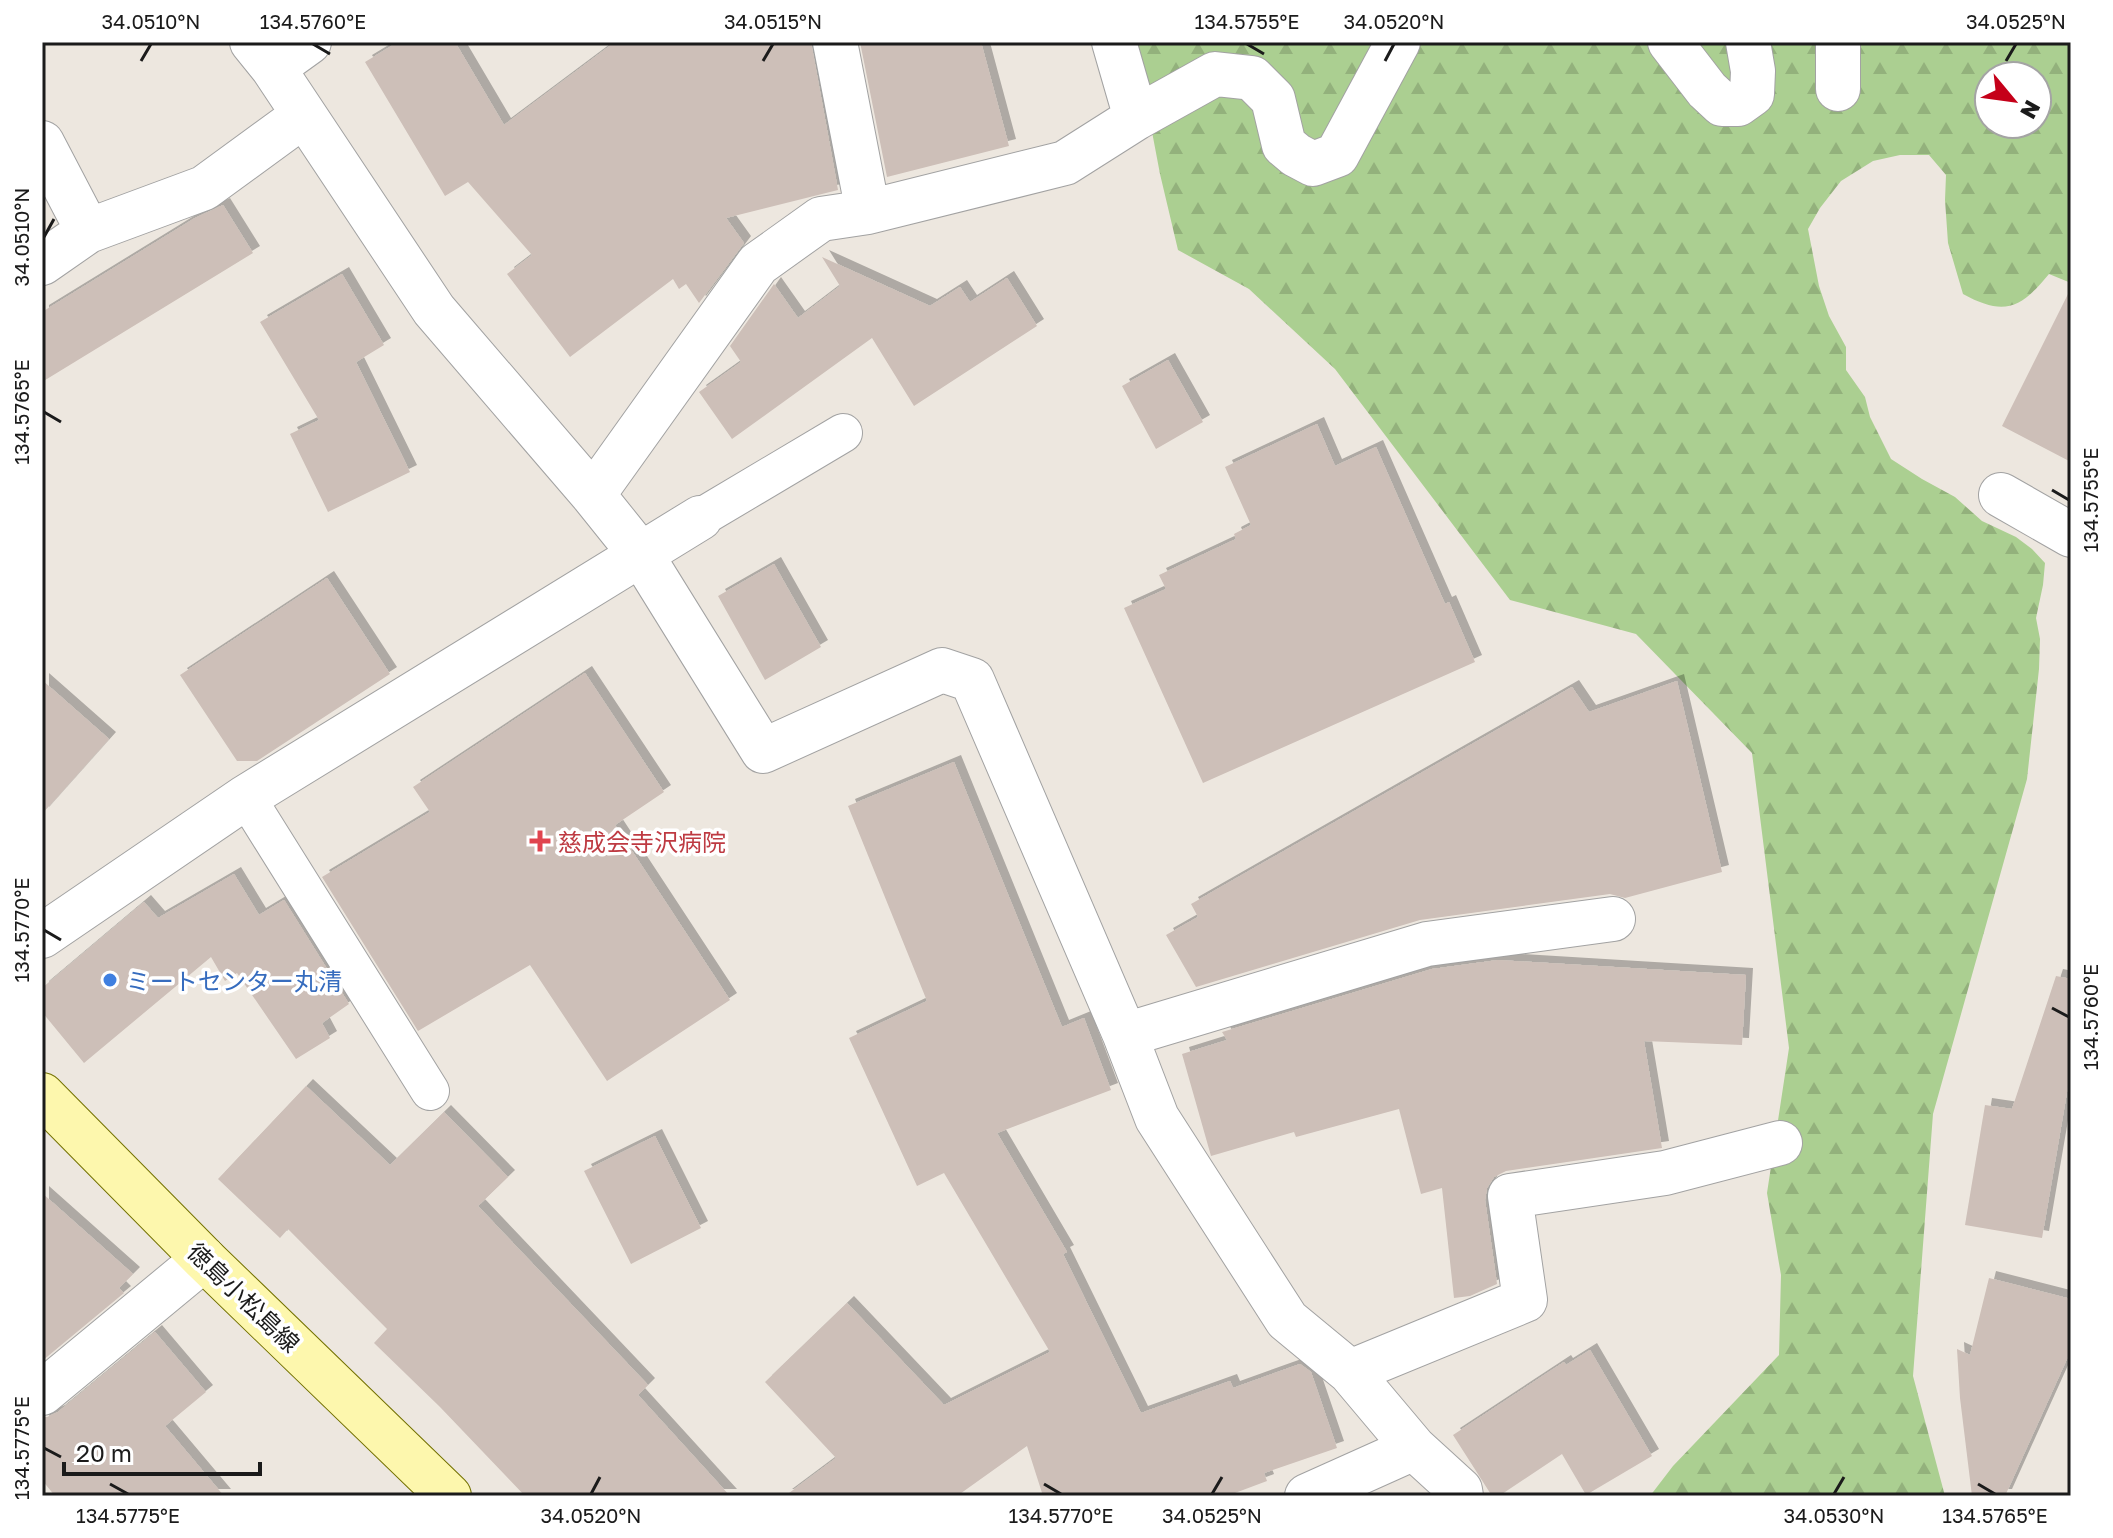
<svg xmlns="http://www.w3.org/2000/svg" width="2113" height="1538" font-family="'Golos Text','Noto Sans JP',sans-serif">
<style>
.forest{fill:url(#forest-firs);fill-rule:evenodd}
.building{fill:#cdbfb8;filter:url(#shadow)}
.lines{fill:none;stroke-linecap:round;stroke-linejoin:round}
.lane-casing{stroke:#a2a2a2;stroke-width:40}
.street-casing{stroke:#a2a2a2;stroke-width:46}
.secondary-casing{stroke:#737100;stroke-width:46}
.lane{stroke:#fff;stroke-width:38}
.street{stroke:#fff;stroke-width:44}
.secondary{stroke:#fdf7ad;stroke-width:44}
.ticks{fill:none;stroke:#1b1b1b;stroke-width:3}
.health-dot{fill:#e0444e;stroke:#fff;stroke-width:3}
.shop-dot{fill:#3f7fe0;stroke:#fff;stroke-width:3}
.labels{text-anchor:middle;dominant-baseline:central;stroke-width:7;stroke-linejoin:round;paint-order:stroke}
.health-label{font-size:24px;fill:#be3a42;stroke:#fff;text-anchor:start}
.shop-label{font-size:24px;fill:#366cbe;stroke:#fff;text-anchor:start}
.street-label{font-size:24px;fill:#1b1b1b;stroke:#fff}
.neatline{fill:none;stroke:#1b1b1b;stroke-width:3}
.ticks-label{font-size:20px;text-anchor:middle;fill:#1b1b1b}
</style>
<defs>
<pattern id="forest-firs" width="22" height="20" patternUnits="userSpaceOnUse" patternTransform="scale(2)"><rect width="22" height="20" fill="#abcf91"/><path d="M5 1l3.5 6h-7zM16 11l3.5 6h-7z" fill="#93b17c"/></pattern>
<filter id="shadow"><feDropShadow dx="7" dy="-7" stdDeviation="0" flood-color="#0004"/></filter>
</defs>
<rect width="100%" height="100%" fill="#ede7df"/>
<path class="forest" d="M1135,42H2071V283L2049,274C2021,308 2005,317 1963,294L1948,243L1945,200L1946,175L1929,155H1900L1873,161L1841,181L1820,208L1808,229L1819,286L1829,316L1846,347V370L1865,397L1870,417L1891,459L1922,479L1955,497L1982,521L2016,537L2032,549L2045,563L2043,585L2036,618L2040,639L2039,669L2027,779L1933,1114L1913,1376L1945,1496H1650L1673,1466L1779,1355L1781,1275L1767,1193L1789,1048L1752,753L1636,634L1510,600L1335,369L1249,289L1178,250L1160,174ZM1989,76H2037V124H1989Z"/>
<path class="building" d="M398,42H455L504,125L615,42H811L838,190L726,218L744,243L699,303L686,284L679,289L673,279L570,357L507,274L532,255L468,182L445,196L365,62Z
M860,42H981L1009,146L887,177Z
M223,205L253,253L42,382V312L195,218Z
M822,257L930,306L960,287L970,302L1007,278L1037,326L914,406L872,338L732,439L699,392L741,362L730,346L774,284L798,318L840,286Z
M342,274L384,345L356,362L410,472L328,512L290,434L319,420L260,322Z
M2071,288V462L2002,426Z
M1168,360L1203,422L1156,449L1122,386Z
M1317,424L1335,466L1376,447L1445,604L1449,602L1475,662L1203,783L1124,608L1166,589L1159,575L1236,539L1234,534L1251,525L1225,467Z
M774,564L821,647L765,680L718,596Z
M327,578L390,674L257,761H237L180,675Z
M585,673L664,792L615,825L730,1000L607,1081L530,965L418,1031L322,877L430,812L413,787Z
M42,680L109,739L42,814Z
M1677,681L1722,872L1625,898L1610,894L1420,920L1196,987L1166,935L1198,917L1191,904L1572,687L1589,712Z
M954,762L1062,1027L1084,1018L1111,1090L997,1133L1067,1252L1063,1254L1141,1413L1230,1381L1233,1388L1300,1364L1311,1372L1337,1448L1264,1473L1267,1481L1227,1496H1043L1027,1446L957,1496H785L836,1458L765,1382L847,1303L944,1405L1050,1352L944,1173L917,1186L849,1038L927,1001L848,806Z
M234,874L259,915L284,900L349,1004L322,1023L330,1038L296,1059L237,973L225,981L211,957L84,1063L42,1012V988L144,902L158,918Z
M1498,960L1746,975L1742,1045L1644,1041L1662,1148L1506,1171L1494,1177L1487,1188L1485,1200L1497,1284L1470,1296L1454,1298L1442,1188L1421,1194L1399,1109L1296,1137L1294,1132L1211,1156L1182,1054L1227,1040L1222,1032L1432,969Z
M2056,976L2071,979V1069L2042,1238L1965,1225L1985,1105L2012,1109Z
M306,1086L390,1165L444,1112L508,1177L478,1206L648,1385L638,1395L730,1496H525L440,1407L374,1343L387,1329L288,1229L280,1238L218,1179Z
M655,1136L701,1228L631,1264L584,1171Z
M42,1193L133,1274L119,1288L124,1293L42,1361Z
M1989,1278L2071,1299V1350L2005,1496H1972L1960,1398L1957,1349L1970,1355Z
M155,1332L206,1392L165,1426L224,1496H55L42,1480V1417H47L58,1412Z
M1590,1350L1652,1456L1586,1495L1562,1454L1499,1496H1492L1453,1435L1564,1362L1566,1365Z"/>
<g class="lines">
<defs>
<path id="lane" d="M700,518L843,433
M246,797L430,1091"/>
<path id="street" d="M252,42L273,68L434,310L593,495L642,556L763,751L942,670L972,680L1125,1035L1157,1118L1287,1320L1350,1372L1414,1448L1460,1490L1461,1496
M835,42L868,212
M1670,42L1707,90L1722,104H1738L1752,94L1753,71L1748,42
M1838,42V89
M273,68L309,42
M1136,118L1215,74L1252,78L1273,99L1284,145L1296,155L1313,164L1337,155L1398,42
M42,143L88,231
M42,263L88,231L204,188L304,115
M593,495L758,264L821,219L868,212L1065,163L1136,118L1114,42
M2001,495L2071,535
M42,936L246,797L700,518
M1125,1035L1427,944L1613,919
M1350,1372L1525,1300L1510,1196L1665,1173L1780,1143
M42,1393L204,1259
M1307,1496L1414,1448"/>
<path id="secondary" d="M42,1095L204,1259L449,1496"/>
</defs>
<use href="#lane" class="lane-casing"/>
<use href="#street" class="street-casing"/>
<use href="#secondary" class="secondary-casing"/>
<use href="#lane" class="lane"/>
<use href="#street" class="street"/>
<use href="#secondary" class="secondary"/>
</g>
<path class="ticks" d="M313,44L330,54M1247,44L1264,54M141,61L151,44M763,61L773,44M1385,61L1394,44M2006,61L2016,44M44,237L54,219M44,412L61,422M2052,490L2069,500M44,930L61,940M2052,1008L2069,1017M44,1448L61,1457M110,1484L128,1494M1044,1484L1061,1494M1978,1484L1995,1494M591,1494L600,1477M1212,1494L1222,1477M1834,1494L1844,1477"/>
<path class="health-dot" d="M536 829h8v8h8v8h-8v8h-8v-8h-8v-8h8z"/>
<circle class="shop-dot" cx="110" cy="980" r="8"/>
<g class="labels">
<g class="health-label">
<text x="558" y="841">慈成会寺沢病院</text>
</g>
<g class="shop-label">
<text x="126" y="980">ミートセンター丸清</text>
</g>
<g class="street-label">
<text transform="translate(244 1297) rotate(44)">徳島小松島線</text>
</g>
</g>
<rect width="2113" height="1538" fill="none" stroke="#ffffff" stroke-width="88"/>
<g transform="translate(2013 100) rotate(119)"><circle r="38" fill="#ffffff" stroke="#a4a4a4" stroke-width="2"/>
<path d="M0-6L14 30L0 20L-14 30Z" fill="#c50019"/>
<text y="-12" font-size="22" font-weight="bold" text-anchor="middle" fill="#1b1b1b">N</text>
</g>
<path d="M64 1462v12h196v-12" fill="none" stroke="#1b1b1b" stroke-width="4"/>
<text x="76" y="1462" font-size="24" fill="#1b1b1b" stroke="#ffffff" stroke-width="6" paint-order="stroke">20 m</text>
<rect x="44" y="44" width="2025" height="1450" class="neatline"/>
<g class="ticks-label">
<text x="151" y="29">34.0510°N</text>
<text x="313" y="29">134.5760°E</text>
<text x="773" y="29">34.0515°N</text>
<text x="1247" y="29">134.5755°E</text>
<text x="1394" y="29">34.0520°N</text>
<text x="2016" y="29">34.0525°N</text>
<text transform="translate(22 237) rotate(-90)" y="7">34.0510°N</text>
<text transform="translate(22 412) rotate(-90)" y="7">134.5765°E</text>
<text transform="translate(2091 500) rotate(-90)" y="7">134.5755°E</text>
<text transform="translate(22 930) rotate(-90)" y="7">134.5770°E</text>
<text transform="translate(2091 1017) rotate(-90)" y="7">134.5760°E</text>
<text transform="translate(22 1448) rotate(-90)" y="7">134.5775°E</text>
<text x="128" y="1523">134.5775°E</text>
<text x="591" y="1523">34.0520°N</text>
<text x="1061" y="1523">134.5770°E</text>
<text x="1212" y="1523">34.0525°N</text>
<text x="1834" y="1523">34.0530°N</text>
<text x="1995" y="1523">134.5765°E</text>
</g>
</svg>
